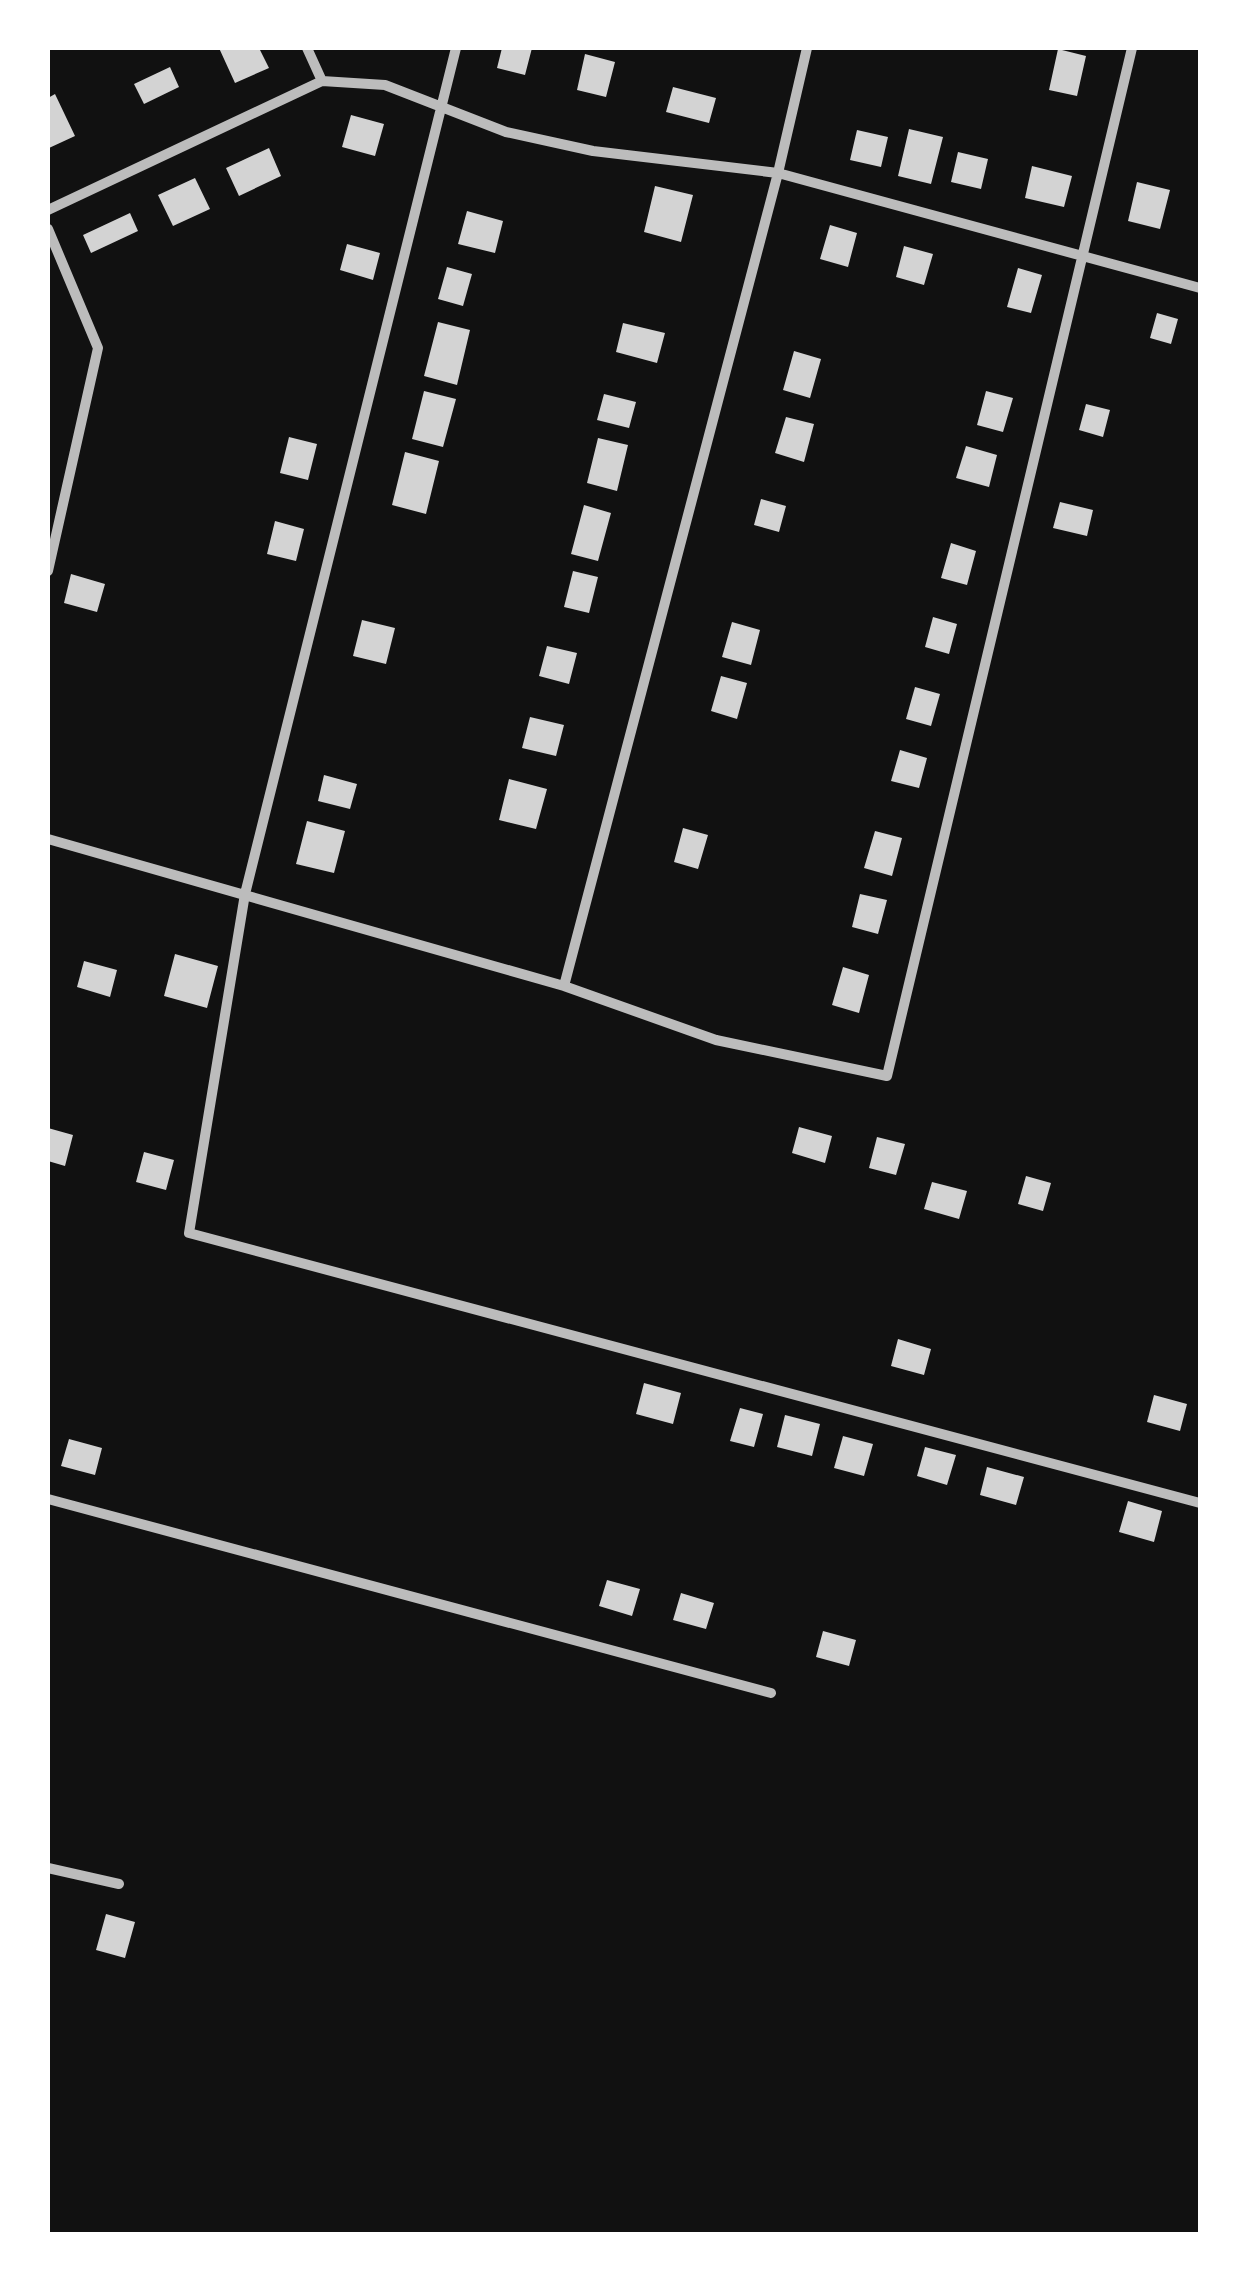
<svg xmlns="http://www.w3.org/2000/svg" width="1248" height="2282" font-family="Mulish,sans-serif">
<style>
.building{fill:#d3d3d3}
.lines{fill:none;stroke-linecap:round;stroke-linejoin:round}
.minor{stroke:#bcbcbc;stroke-width:10}
</style>
<rect width="100%" height="100%" fill="#111"/>
<path class="building" d="M219,48H259L269,68L235,83Z
M502,48H532L525,75L497,68Z
M1058,49L1086,56L1077,96L1049,90Z
M585,54L615,62L606,97L577,90Z
M170,67L179,87L144,104L134,84Z
M673,87L716,98L709,123L666,112Z
M55,94L75,136L49,148L48,98Z
M351,115L384,124L375,156L342,147Z
M909,129L943,137L931,184L898,176Z
M857,130L888,137L881,167L850,160Z
M269,148L281,176L239,196L226,168Z
M958,152L988,159L981,189L951,182Z
M1032,166L1072,176L1064,207L1025,198Z
M195,178L210,209L173,226L158,195Z
M1137,182L1170,190L1160,229L1128,221Z
M655,186L693,195L681,242L644,232Z
M467,211L503,221L495,253L458,244Z
M130,213L138,231L91,253L83,235Z
M830,225L857,233L848,267L820,259Z
M347,244L380,253L373,280L340,270Z
M904,246L933,254L924,285L896,277Z
M447,267L472,274L463,306L438,299Z
M1018,268L1042,275L1031,313L1007,307Z
M1157,313L1178,319L1171,344L1150,338Z
M438,322L470,330L457,385L424,376Z
M623,323L665,333L657,363L616,352Z
M794,351L821,359L810,398L783,390Z
M424,391L456,399L443,447L412,439Z
M986,391L1013,398L1003,432L977,425Z
M604,394L636,402L629,428L597,420Z
M1086,404L1110,410L1103,437L1079,430Z
M786,417L814,424L804,462L775,453Z
M289,437L317,444L308,480L280,473Z
M598,438L628,445L617,491L587,483Z
M966,446L997,455L989,487L956,478Z
M405,452L439,461L426,514L392,505Z
M761,499L786,506L779,532L754,525Z
M1060,502L1093,510L1087,536L1053,528Z
M584,505L611,513L598,561L571,554Z
M275,521L304,529L296,561L267,554Z
M951,543L976,551L967,585L941,578Z
M573,571L598,577L589,613L564,607Z
M71,574L105,584L97,612L64,603Z
M933,617L957,624L949,654L925,647Z
M362,620L395,628L386,664L353,656Z
M732,622L760,630L751,665L722,657Z
M547,646L577,653L569,684L539,676Z
M721,676L747,683L737,719L711,711Z
M915,687L940,694L931,726L906,719Z
M530,717L564,725L556,756L522,748Z
M900,750L927,758L919,788L891,781Z
M324,775L357,784L350,809L318,801Z
M509,779L547,789L536,829L499,820Z
M307,821L345,831L334,873L296,864Z
M683,828L708,835L698,869L674,862Z
M875,831L902,838L892,876L864,868Z
M860,894L887,900L878,934L852,927Z
M175,954L218,966L207,1008L164,996Z
M84,961L117,970L110,997L77,987Z
M843,967L869,975L859,1013L832,1005Z
M799,1127L832,1136L825,1163L792,1153Z
M48,1128L73,1135L65,1166L48,1161Z
M877,1137L905,1144L896,1175L869,1168Z
M144,1152L174,1160L166,1190L136,1182Z
M1026,1176L1051,1183L1043,1211L1018,1204Z
M932,1182L967,1191L959,1219L924,1209Z
M898,1339L931,1349L924,1375L891,1366Z
M644,1383L681,1393L673,1424L636,1414Z
M1154,1395L1187,1404L1180,1431L1147,1422Z
M740,1408L763,1414L754,1447L730,1441Z
M785,1415L820,1424L812,1456L777,1447Z
M843,1436L873,1444L864,1476L834,1468Z
M69,1439L102,1448L95,1475L61,1466Z
M925,1447L956,1455L947,1485L917,1476Z
M987,1467L1024,1477L1016,1505L980,1495Z
M1128,1501L1162,1511L1154,1542L1119,1532Z
M607,1580L640,1589L632,1616L599,1606Z
M681,1593L714,1603L706,1629L673,1620Z
M823,1631L856,1640L849,1666L816,1657Z
M106,1914L135,1922L125,1958L96,1950Z"/>
<g class="lines">
<path class="minor" d="M307,48L322,81
M456,48L245,894L189,1233L1200,1503
M48,210L322,81L385,85L506,132L593,151L778,173L1200,288
M48,229L98,348L48,571
M48,839L564,986L716,1040L887,1076L1132,48
M564,986L778,173L807,48
M48,1499L771,1693
M48,1868L119,1884"/>
</g>
<rect width="1248" height="2282" fill="none" stroke="#ffffff" stroke-width="100"/>
</svg>
